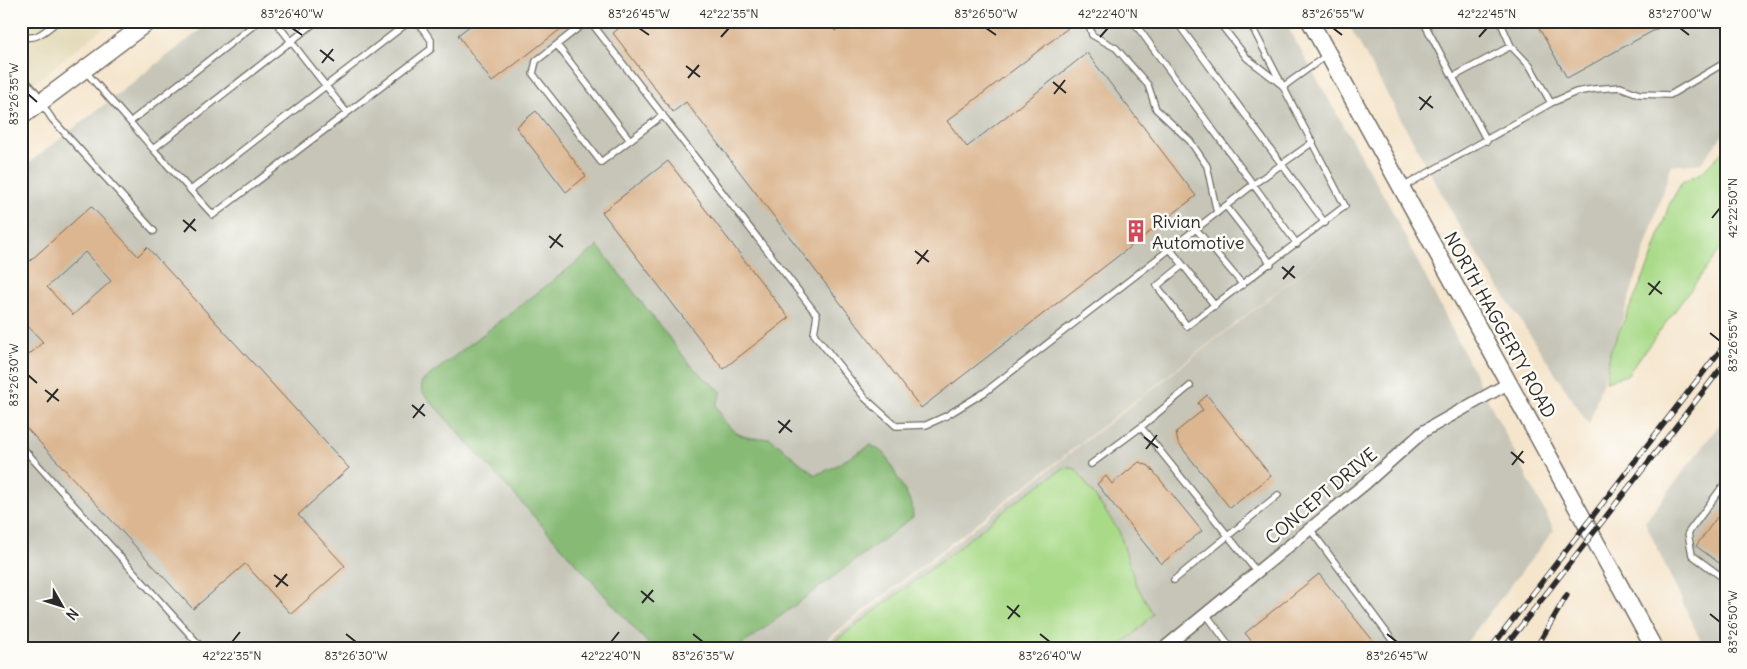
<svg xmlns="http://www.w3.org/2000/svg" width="1747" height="669" font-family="Delius,sans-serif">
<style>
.built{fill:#e4dbba}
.industrial{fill:#c6c5b8}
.green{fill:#a9da88;stroke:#6a825a}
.forest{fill:#86ba74;stroke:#587250}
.building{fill:#dbb690;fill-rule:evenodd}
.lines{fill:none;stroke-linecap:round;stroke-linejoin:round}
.lane-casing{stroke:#726c63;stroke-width:8}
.street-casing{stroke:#726c63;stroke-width:14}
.secondary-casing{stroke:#726c63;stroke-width:19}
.lane{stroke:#fff;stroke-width:5.5}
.street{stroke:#fff;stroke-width:11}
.secondary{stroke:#fff;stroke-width:16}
.rail-casing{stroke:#2b2b2b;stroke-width:5.5}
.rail{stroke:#fdfcf7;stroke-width:4;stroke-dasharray:11;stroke-linecap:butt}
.ticks{fill:none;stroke:#2b2b2b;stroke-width:2}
.labels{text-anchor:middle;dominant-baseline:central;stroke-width:5;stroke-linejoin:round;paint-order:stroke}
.poi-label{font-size:18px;fill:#2b2b2b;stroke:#fdfcf7;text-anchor:start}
.street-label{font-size:18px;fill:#2b2b2b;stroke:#fdfcf7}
.neatline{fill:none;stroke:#2b2b2b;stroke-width:2}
.ticks-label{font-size:12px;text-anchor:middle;fill:#2b2b2b}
</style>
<rect width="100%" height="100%" fill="#fdfcf7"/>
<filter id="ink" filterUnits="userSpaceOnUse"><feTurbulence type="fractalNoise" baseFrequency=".02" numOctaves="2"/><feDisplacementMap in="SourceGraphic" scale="10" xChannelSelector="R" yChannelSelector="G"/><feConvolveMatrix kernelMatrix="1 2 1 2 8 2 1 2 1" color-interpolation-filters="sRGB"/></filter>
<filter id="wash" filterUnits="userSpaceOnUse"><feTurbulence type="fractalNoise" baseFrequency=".0096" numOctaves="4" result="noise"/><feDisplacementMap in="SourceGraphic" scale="20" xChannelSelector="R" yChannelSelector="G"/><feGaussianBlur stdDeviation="1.12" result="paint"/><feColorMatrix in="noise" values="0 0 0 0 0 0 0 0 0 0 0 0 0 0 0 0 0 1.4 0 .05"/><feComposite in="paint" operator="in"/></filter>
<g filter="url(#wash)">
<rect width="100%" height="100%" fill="#f5e5cc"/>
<path class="built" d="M21,21H112L21,93Z"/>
<path class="industrial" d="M212,21H1284L1389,205L1554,530L1462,648H820L1383,209L816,648H21V169Z
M1347,21H1726V131L1701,163L1671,166L1589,425L1465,236Z
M1726,416V648H1704L1645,522Z"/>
<path class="green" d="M1726,148V242L1627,375L1606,381L1610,352L1651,260L1669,205L1682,182L1701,173Z
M1065,467L1076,469L1119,531L1135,582L1153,614L1133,635L1115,648H826L948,556L1015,502Z"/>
<path class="forest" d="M598,246L691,366L722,392L716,405C729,433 739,440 770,438L815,475L830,469L871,445L885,454L912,505L913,517L738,648H652L422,392L421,382Z"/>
<g id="blocks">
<path class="building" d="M476,21H571L492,82L458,35Z
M628,21H827L835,31L848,21H1062L1068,28L947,121L967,147L1087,53L1196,196L921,408L686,102L673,112L613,33Z
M1535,21H1671L1567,78Z
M536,111L586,176L566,192L516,127Z
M668,161L789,318L723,369L602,212Z
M91,206L138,256L147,247L349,468L298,515L345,566L291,614L245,564L193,609L21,422V362L43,342L21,319V269ZM85,252L111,281L73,315L47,287Z
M1207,395L1271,476L1230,508L1178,443L1176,432L1203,410L1198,403Z
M1139,462L1149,466L1202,531L1161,564L1097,484L1106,476L1112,484Z
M1726,505V568L1696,546Z
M1319,574L1379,648H1257L1245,633Z"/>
</g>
</g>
<g filter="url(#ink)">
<use href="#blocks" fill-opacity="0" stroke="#726c63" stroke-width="1"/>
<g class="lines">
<defs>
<path id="lane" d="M275,21L347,113
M317,21L153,149L213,215L431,49V40L417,21
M587,21L536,61L533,74L601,162L663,115
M590,21L817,315L814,334L865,398L896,426L926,425L946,416L985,392L1254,184L1313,142
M1088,21L1092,35L1116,48L1148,85L1156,109L1190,141L1207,166L1217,213
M1133,21L1297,244
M1176,21L1325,223
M1218,21L1247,58L1282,85
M1423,21L1487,141
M1500,21L1511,46
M21,34C34,44 47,29 58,21
M557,45L630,140
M86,72L130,122L259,21
M1453,77L1511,46L1530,66L1551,103
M1284,86L1327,55
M42,104L52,119L154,231
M130,122L153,149
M1403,187L1551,103L1576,92L1594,89L1620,87L1639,94L1670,95L1726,62
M191,190L410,21
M1226,206L1271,264
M1196,229L1243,285
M1170,249L1183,265L1157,286L1187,326L1345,206L1249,21
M1183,265L1215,306
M1141,427L1190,386
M21,446L202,648
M1091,464L1141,427L1257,572
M1726,482L1688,533L1692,555L1726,580
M1310,529L1398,648
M1174,580L1278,495
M1206,614L1231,648"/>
<path id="street" d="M21,80L41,102
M1164,648L1366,483L1424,431L1509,383"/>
<path id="secondary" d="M1310,21L1654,648
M21,117L149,21"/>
</defs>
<use href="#lane" class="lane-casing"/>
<use href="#street" class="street-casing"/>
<use href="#secondary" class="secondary-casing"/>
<use href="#lane" class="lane"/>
<use href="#street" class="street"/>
<use href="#secondary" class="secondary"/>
<defs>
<path id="rail" d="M1491,648L1726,343
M1504,648L1726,362
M1536,648L1567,595"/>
</defs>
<use href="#rail" class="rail-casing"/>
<use href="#rail" class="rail"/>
</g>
</g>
<path class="ticks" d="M292,28L302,35M639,28L649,35M986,28L996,35M1333,28L1342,35M1680,28L1689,35M721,37L729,28M1100,37L1108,28M1479,37L1487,28M320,50L334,61M322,63L333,49M686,66L700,77M688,78L699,65M1053,82L1066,93M28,94L37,102M1054,94L1065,80M1419,97L1433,108M1420,110L1431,96M1712,218L1720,208M183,220L196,231M184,232L195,219M549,236L563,247M550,248L561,234M915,251L929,262M917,264L928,250M1282,267L1295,278M1283,279L1294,266M1648,283L1662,294M1649,295L1660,281M1710,333L1720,341M28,375L37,383M45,390L59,401M47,402L58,389M412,405L425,416M413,418L424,404M778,421L792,432M779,433L790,420M1144,437L1158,448M1146,449L1157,435M1511,452L1524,463M1512,465L1523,451M274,575L288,586M276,587L287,574M641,591L654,602M642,603L653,590M1007,606L1020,617M1710,614L1720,622M1008,619L1019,605M346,634L356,642M693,634L703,642M1040,634L1050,642M1387,634L1397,642M232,642L240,632M611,642L619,632"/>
<defs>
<symbol id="building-bare" viewBox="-9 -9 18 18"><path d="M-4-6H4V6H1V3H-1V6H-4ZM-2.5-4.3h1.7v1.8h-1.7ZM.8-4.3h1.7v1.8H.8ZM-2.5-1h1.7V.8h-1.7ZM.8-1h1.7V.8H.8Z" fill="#d1495b" stroke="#fdfcf7" stroke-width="2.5" paint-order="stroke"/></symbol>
</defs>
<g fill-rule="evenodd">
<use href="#building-bare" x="1120" y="215" width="32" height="32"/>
</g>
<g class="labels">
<g class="poi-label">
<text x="1152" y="221">Rivian<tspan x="1152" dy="21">Automotive</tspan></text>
</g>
<g class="street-label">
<text transform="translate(1500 325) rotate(61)">NORTH HAGGERTY ROAD</text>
<text transform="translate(1321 496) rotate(-40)">CONCEPT DRIVE</text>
</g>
</g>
<rect width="1747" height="669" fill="none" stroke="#fdfcf7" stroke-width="55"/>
<g transform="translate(62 606) rotate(129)" stroke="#fdfcf7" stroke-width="4" paint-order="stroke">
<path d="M0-4L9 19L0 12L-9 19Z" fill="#2b2b2b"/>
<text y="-8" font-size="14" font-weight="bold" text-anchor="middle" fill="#2b2b2b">N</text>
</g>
<rect x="28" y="28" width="1692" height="614" class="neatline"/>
<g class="ticks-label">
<text x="292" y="18">83°26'40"W</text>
<text x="639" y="18">83°26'45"W</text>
<text x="729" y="18">42°22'35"N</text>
<text x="986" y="18">83°26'50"W</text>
<text x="1108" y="18">42°22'40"N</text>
<text x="1333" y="18">83°26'55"W</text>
<text x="1487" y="18">42°22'45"N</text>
<text x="1680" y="18">83°27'00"W</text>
<text transform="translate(14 94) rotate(-90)" y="4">83°26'35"W</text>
<text transform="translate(1733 208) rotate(-90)" y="4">42°22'50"N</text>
<text transform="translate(1733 341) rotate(-90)" y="4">83°26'55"W</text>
<text transform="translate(14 375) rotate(-90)" y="4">83°26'30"W</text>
<text transform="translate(1733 622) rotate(-90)" y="4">83°26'50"W</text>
<text x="232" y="660">42°22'35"N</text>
<text x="356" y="660">83°26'30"W</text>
<text x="611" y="660">42°22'40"N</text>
<text x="703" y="660">83°26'35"W</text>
<text x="1050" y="660">83°26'40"W</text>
<text x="1397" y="660">83°26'45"W</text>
</g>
</svg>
